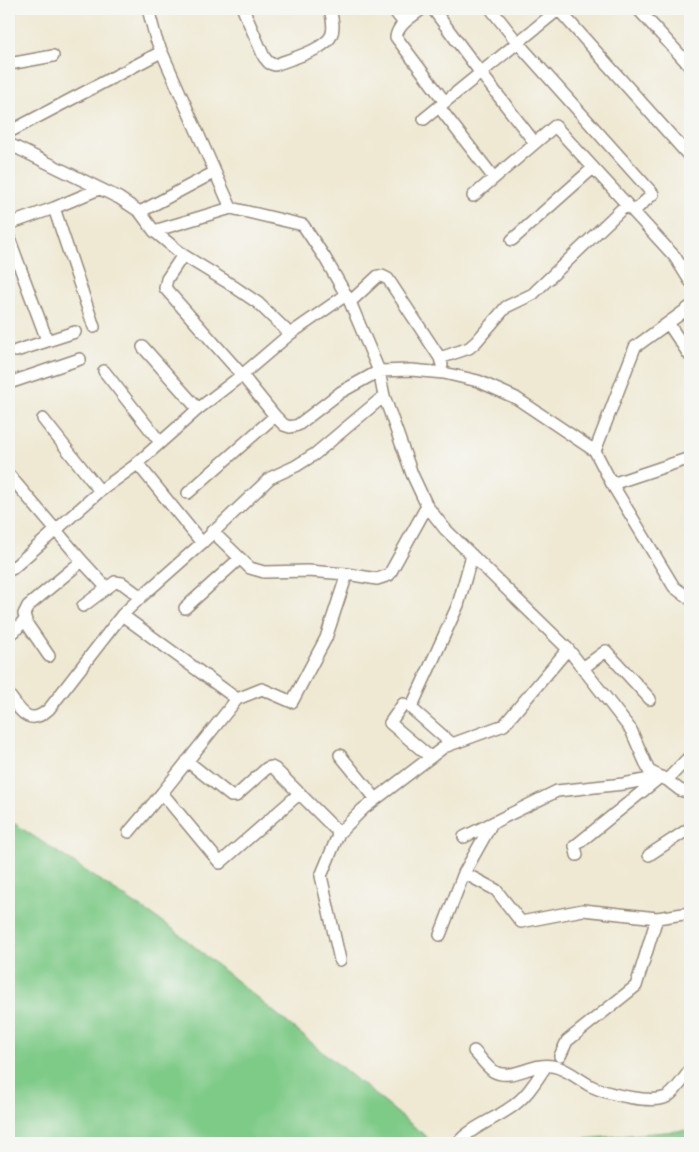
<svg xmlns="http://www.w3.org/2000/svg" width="699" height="1152" font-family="'IM FELL English',serif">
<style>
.green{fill:#7eca87;stroke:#5c7a52}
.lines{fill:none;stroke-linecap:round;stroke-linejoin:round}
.street-casing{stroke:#958a78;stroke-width:14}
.street{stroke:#fff;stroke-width:11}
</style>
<rect width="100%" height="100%" fill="#f6f6f2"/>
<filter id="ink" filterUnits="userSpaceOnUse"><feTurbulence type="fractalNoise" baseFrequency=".02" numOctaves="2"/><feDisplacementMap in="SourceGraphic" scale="10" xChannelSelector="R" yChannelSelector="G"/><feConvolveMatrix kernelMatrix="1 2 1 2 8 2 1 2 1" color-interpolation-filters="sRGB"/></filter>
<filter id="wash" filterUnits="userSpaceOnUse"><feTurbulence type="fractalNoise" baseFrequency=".0096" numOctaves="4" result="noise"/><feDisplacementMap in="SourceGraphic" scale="20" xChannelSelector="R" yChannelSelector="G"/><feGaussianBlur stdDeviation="1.12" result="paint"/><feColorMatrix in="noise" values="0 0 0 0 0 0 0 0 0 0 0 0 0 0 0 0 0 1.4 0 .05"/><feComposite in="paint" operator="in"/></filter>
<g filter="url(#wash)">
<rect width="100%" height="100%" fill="#efe9d3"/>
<path class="green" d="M9,820L173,929L434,1143H9Z
M690,1130V1143H562L571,1140Z"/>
</g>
<g filter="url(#ink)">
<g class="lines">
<defs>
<path id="street" d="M148,9L156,39L231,208
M243,9L264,57L269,63L275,65C290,59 324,50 331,36C335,28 332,18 330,9
M393,9L404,23
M422,9C413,16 398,24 396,37L445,102
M433,9L480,72L535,143
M491,9L517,42L653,194L634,211
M558,9L690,157
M638,9L690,66
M9,64L53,56
M439,107L494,178
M424,119L559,9
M9,132L161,52
M9,144L119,198L140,212L154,231L183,255L227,282L258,303L290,334
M473,196L555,126L654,234L675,257L690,281
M54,208L94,327
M140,212L215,172
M9,224L54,208L99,189
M154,231L231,208L303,225L325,258L350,302L379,371L384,396L412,474L427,506L445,529L568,649L631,730L649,771L667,780L680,790L690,793
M9,238L47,340
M512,240L593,168
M183,255L167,279L165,288L242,375L275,416L284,425L290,427L298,425L341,392L379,371L411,370L444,373L478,381L516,398L595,451L635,347L690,307
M350,302L378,276H382L388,279L440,358L442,365
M668,323L690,356
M143,347L198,409
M16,351L75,332
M440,358L469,348L476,342L506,307L533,294L538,289L626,205
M104,371L160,442
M9,383L80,359
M43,419L100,491
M595,451L612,484L674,587L690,599
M137,463L202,543
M9,475L82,561L106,587
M612,484L690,458
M188,493L275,416
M212,531L250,568L264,572L308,571L347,574L377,579L389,575L427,506
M9,566L12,569L100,491L133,467L198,409L242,375L290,334L346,295
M83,606L115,582L122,583L141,597
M185,608L239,559
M122,615L237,699L262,689L292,702L326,638L347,574
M15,631L25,619
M49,656L27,624L24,614L28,606L82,561
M583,668L606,651L650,699
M9,695C21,712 29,727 49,709L122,615L141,597L202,543L270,478L296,466L315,454L384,396
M403,704L390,723L430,757
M452,744L411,708L458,605L472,555
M340,755L376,799
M187,761L231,796H236L267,768L271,767L275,769L339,833
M667,780L690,756
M162,793L220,863L300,793
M129,832L162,793L237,699
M464,837L557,791L623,784L661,777
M577,855L575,846L659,778
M649,855L690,828
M464,873L496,890L521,922L583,910L657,918L690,913
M440,935L464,873L492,823
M340,960L321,876L339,833L363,809L444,747L504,725L568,649
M474,1051C480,1057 486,1066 493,1071C511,1082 533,1062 552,1066C567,1068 580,1081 593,1087C608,1094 654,1105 668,1096C676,1091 684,1078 690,1070
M560,1056L567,1041L636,986L657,918
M458,1143C467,1130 494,1119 507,1110C525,1099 535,1083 546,1066"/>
</defs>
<use href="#street" class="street-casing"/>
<use href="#street" class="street"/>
</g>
</g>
<rect width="699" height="1152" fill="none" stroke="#f6f6f2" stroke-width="30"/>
</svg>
